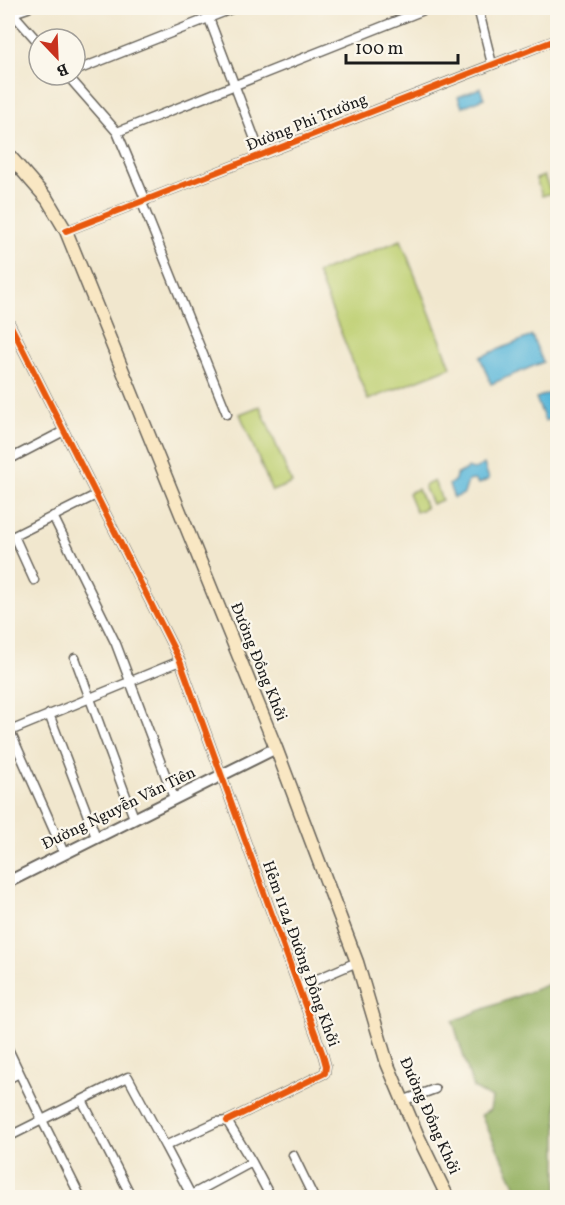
<svg xmlns="http://www.w3.org/2000/svg" width="565" height="1205" font-family="Vollkorn,serif">
<style>
.green{fill:#bfd073;stroke:#6e7648;stroke-width:1.5}
.forest{fill:#97b265;stroke:#5a6740;stroke-width:1.5}
.water{fill:#5cb8da;stroke:#3c6a7b;stroke-width:1.5}
.lines{fill:none;stroke-linecap:round;stroke-linejoin:round}
.minor-casing{stroke:#67635a;stroke-width:11}
.tertiary-casing{stroke:#67635a;stroke-width:14}
.secondary-casing{stroke:#67635a;stroke-width:15}
.minor{stroke:#fff;stroke-width:8}
.tertiary{stroke:#fff;stroke-width:10}
.secondary{stroke:#f9e7c3;stroke-width:12}
.cycleway-casing{stroke:#fbf7ec;stroke-width:10}
.cycleway{stroke:#e8590c;stroke-width:6}
.labels{text-anchor:middle;dominant-baseline:central;stroke-width:4.5;stroke-linejoin:round;paint-order:stroke}
.street-label{font-size:16px;fill:#1c1c1c;stroke:#fbf7ec}
</style>
<rect width="100%" height="100%" fill="#fbf7ec"/>
<filter id="ink" filterUnits="userSpaceOnUse"><feTurbulence type="fractalNoise" baseFrequency=".0167" numOctaves="2"/><feDisplacementMap in="SourceGraphic" scale="12" xChannelSelector="R" yChannelSelector="G"/><feConvolveMatrix kernelMatrix="1 2 1 2 8 2 1 2 1" color-interpolation-filters="sRGB"/></filter>
<filter id="wash" filterUnits="userSpaceOnUse"><feTurbulence type="fractalNoise" baseFrequency=".008" numOctaves="4" result="noise"/><feDisplacementMap in="SourceGraphic" scale="24" xChannelSelector="R" yChannelSelector="G"/><feGaussianBlur stdDeviation="1.35" result="paint"/><feColorMatrix in="noise" values="0 0 0 0 0 0 0 0 0 0 0 0 0 0 0 0 0 1.4 0 .05"/><feComposite in="paint" operator="in"/></filter>
<g filter="url(#wash)">
<rect width="100%" height="100%" fill="#f1e7ce"/>
<path class="green" d="M544,176L551,193L542,196L536,179Z
M401,240L451,367L368,400L317,273Z
M260,406L292,483L272,491L240,414Z
M434,481L442,500L432,504L424,486Z
M418,489L426,508L416,512L408,493Z"/>
<path class="forest" d="M557,981V1197H527L524,1190L519,1193L481,1115L490,1110L492,1098L473,1088L453,1021Z"/>
<path class="water" d="M480,88L484,98L462,107L458,97Z
M532,336L543,362L491,384L480,357Z
M556,391L557,416L545,421L536,398Z
M484,464L489,479L479,484L474,480L468,481L464,494L454,498L449,485L455,480L456,475L468,468L473,470Z"/>
</g>
<g filter="url(#ink)">
<g class="lines">
<defs>
<path id="minor" d="M8,8L39,43
M205,8L261,155
M478,8L492,64
M13,13L28,8
M75,71L234,8
M67,75L117,132L146,201
M117,132L429,8
M142,203L227,414
M66,231L558,39
M8,320L180,661L323,1055L326,1066L325,1073L227,1121
M8,460L64,431
M53,516L116,644L174,798
M14,536L34,580
M8,539L96,495
M75,658L134,818
M49,714L96,837
M8,727L64,853
M10,731L180,661
M299,987L357,962
M8,1049L42,1120L128,1077L165,1146
M8,1079L19,1073
M82,1100L132,1198
M402,1101L435,1089
M8,1137L42,1120L81,1198
M293,1155L314,1198
M252,1162L271,1198
M191,1195L252,1162L227,1121L217,1122L165,1146L191,1195L192,1198"/>
<path id="tertiary" d="M8,882L276,748"/>
<path id="secondary" d="M8,154L47,199L66,231L276,748L357,962L387,1063L417,1134L448,1198"/>
</defs>
<use href="#minor" class="minor-casing"/>
<use href="#tertiary" class="tertiary-casing"/>
<use href="#secondary" class="secondary-casing"/>
<use href="#minor" class="minor"/>
<use href="#tertiary" class="tertiary"/>
<use href="#secondary" class="secondary"/>
<defs>
<path id="cycleway" d="M66,231L558,39
M8,320L180,661L323,1055L326,1066L325,1073L227,1121"/>
</defs>
<use href="#cycleway" class="cycleway-casing"/>
<use href="#cycleway" class="cycleway"/>
</g>
</g>
<g class="labels">
<g class="street-label">
<text transform="translate(307 123) rotate(-22)">Đường Phi Trường</text>
<text transform="translate(258 662) rotate(68)">Đường Đồng Khởi</text>
<text transform="translate(119 809) rotate(-26)">Đường Nguyễn Văn Tiên</text>
<text transform="translate(300 954) rotate(70)">Hẻm 1124 Đường Đồng Khởi</text>
<text transform="translate(429 1116) rotate(66)">Đường Đồng Khởi</text>
</g>
</g>
<rect width="565" height="1205" fill="none" stroke="#fbf7ec" stroke-width="30"/>
<g transform="translate(57 57) rotate(157)"><circle r="28" fill="#fbf7ec" stroke="#a29f99" stroke-width="1.5"/>
<path d="M0-4.5L10 22L0 15L-10 22Z" fill="#c8321e"/>
<text y="-9" font-size="16" font-weight="bold" text-anchor="middle" fill="#1c1c1c">B</text>
</g>
<path d="M346 54v9h112v-9" fill="none" stroke="#1c1c1c" stroke-width="3"/>
<text x="355" y="54" font-size="18" fill="#1c1c1c" stroke="#fbf7ec" stroke-width="4.5" paint-order="stroke">100 m</text>
</svg>
